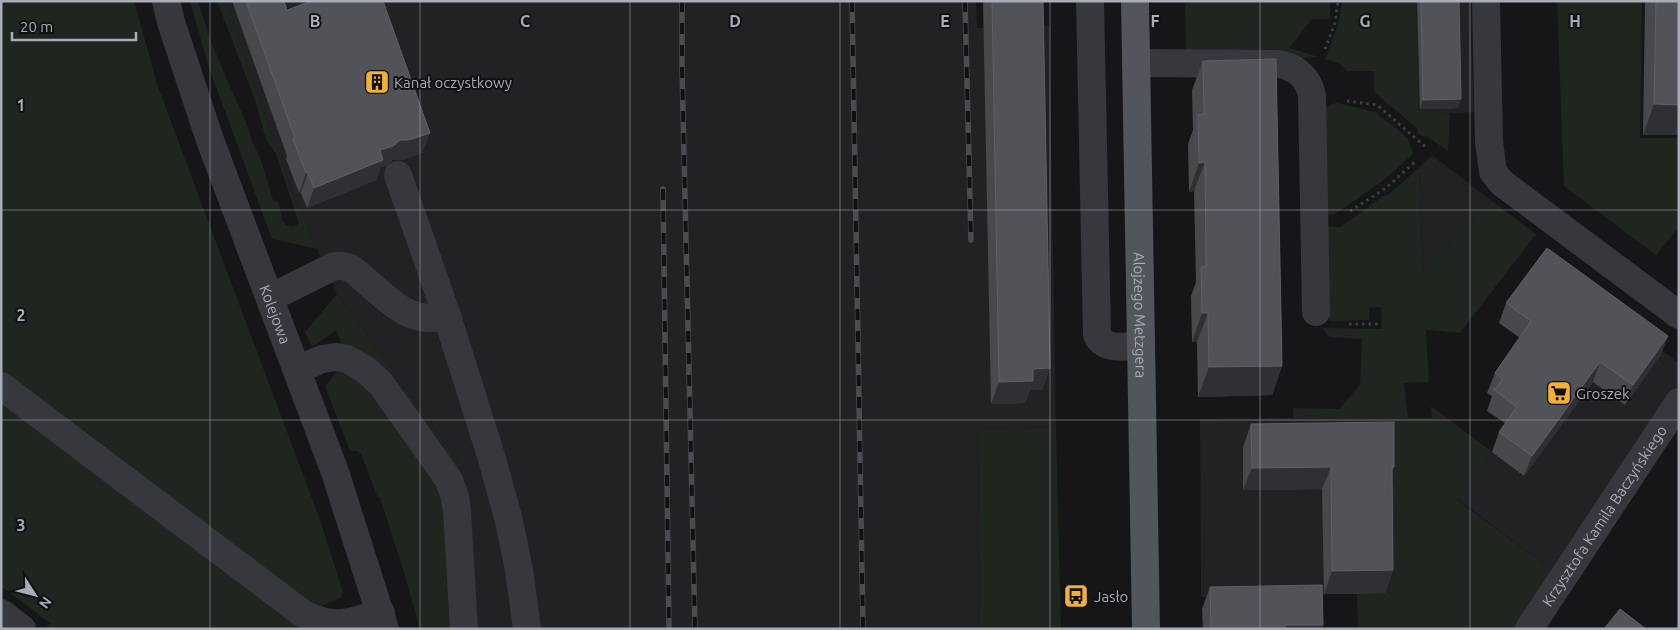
<svg xmlns="http://www.w3.org/2000/svg" width="1680" height="630" font-family="Ubuntu,sans-serif">
<style>
.built{fill:#222225}
.green{fill:#1e261f}
.lines{fill:none;stroke-linecap:round;stroke-linejoin:round}
.path{stroke:#3d3f44;stroke-width:3;stroke-dasharray:2.5 4;stroke-linecap:butt}
.minor{stroke:#37383d;stroke-width:28}
.major{stroke:#53555c;stroke-width:28}
.rail-casing{stroke:#4a4c52;stroke-width:5.5}
.rail{stroke:#111113;stroke-width:4;stroke-dasharray:11;stroke-linecap:butt}
.wall{fill:#47494d}
.shaded-wall{fill:#2f3033}
.building{fill:#525359;stroke:#5f6168}
.grid{fill:none;stroke:#a8adb8;stroke-width:1;stroke-opacity:0.55}
.labels{text-anchor:middle;dominant-baseline:central;stroke-width:4;stroke-linejoin:round;paint-order:stroke}
.poi-label{font-size:15px;fill:#a8adb8;stroke:#111113;text-anchor:start}
.street-label{font-size:15px;fill:#a8adb8;stroke:#111113}
.grid-label{font-size:16px;text-anchor:middle;font-weight:bold;fill:#a8adb8;stroke:#111113;stroke-width:4;stroke-linejoin:round;paint-order:stroke}
</style>
<rect width="100%" height="100%" fill="#161618"/>
<path class="built" d="M225,1H976L977,28L1049,26L1056,427L978,429L980,629H478L465,482L456,458L337,294L294,197Z
M1416,1H1470L1474,112L1419,115Z
M1433,156L1492,201L1423,273L1419,168L1430,157Z
M1600,306L1679,363V385L1554,571L1457,499Z
M1390,417V593L1201,597L1200,419Z"/>
<path class="green" d="M1,1H134L158,87L320,520L343,592C341,601 330,602 323,605L331,629H42L39,627H45L51,624L1,586Z
M190,1H198L211,42L249,130L253,144L260,157L273,200L279,203L282,219L286,225L294,227L299,223L276,154L266,139L255,100L217,1H225L294,197L317,249L272,239L209,68Z
M1185,1H1330V19H1312L1289,48L1319,57L1292,59L1186,51Z
M1342,1H1416L1419,114L1450,113L1448,151L1426,136L1423,137L1417,133L1418,129L1374,92V71H1347L1340,64L1325,59L1338,25Z
M1557,1H1642L1640,138H1679V227L1656,255L1564,186Z
M1337,103L1375,112L1408,138L1413,154L1380,183L1333,215H1322L1324,109L1332,104Z
M1419,168L1423,272L1492,201L1536,234L1460,333L1426,330L1429,382L1404,383L1408,418H1432L1431,406L1492,452L1457,500L1554,571L1515,629H1358L1357,593L1390,592V418H1293V408L1339,409L1360,385L1362,339L1329,337L1323,328L1382,329L1381,307L1369,308V320L1331,321L1324,316L1325,226L1341,227L1383,196L1388,195Z
M337,294L456,458L465,482L478,629H474L466,540L433,475L446,505L456,629H420L403,569L380,498L377,496L361,454L357,451H350L325,386L346,361L347,357L336,330L312,347L305,332Z
M1056,427L1061,629H980L978,429Z"/>
<g class="lines">
<path class="path" d="M1325,49L1335,23L1338,1
M1347,101L1377,105L1428,149
M1350,211L1386,188L1417,160
M1349,324H1379"/>
<g class="minor">
<path id="s1" d="M166,1L171,22L210,140L335,472L385,629"/>
<path d="M1090,1L1097,335C1104,351 1126,346 1141,346"/>
<path d="M1486,1L1489,142L1493,172L1502,183L1679,315"/>
<path d="M1136,63L1279,64C1296,67 1309,78 1312,96L1316,312"/>
<path d="M398,175L447,316L492,459L509,521L519,570L527,629"/>
<path d="M270,298L334,266C341,265 346,266 352,269C382,292 405,327 447,316"/>
<path d="M297,370L322,359L336,357L347,359L366,370L381,384L449,480L455,497L457,511L464,629"/>
<path d="M1,386L302,613C334,630 348,623 381,613"/>
<path d="M1,613L22,629"/>
<path id="s2" d="M1529,629L1679,402"/>
</g>
<path class="major" id="s3" d="M1135,1L1146,629"/>
<defs>
<path id="rail" d="M682,1V68L695,629
M852,1L863,629
M965,1L971,240
M663,189L669,629"/>
</defs>
<use href="#rail" class="rail-casing"/>
<use href="#rail" class="rail"/>
</g>
<path class="wall" d="M232,1H284L287,10L430,133L422,153L402,160H392L386,166L381,167L376,180L307,208L301,193H299L286,159L287,156Z
M983,1H1043L1050,368L1042,390H1030L1025,403L991,404Z
M1417,1H1459L1458,108L1420,109Z
M1645,1H1679V135H1643Z
M1203,61L1282,366L1272,395L1198,397L1197,342H1192L1191,296L1196,282L1194,191L1189,192L1188,144L1193,130L1192,90Z
M1506,303L1668,336L1660,356L1625,405L1593,382L1524,476L1492,452L1499,432L1505,423L1487,411L1492,396L1487,393L1495,373L1520,338L1499,323Z
M1251,424L1394,467L1392,473L1393,570L1385,593L1324,594L1322,489L1243,490V447Z
M1210,587L1323,625L1322,629H1203L1202,609Z"/>
<path class="shaded-wall" d="M1461,99L1458,108L1420,109L1423,100Z
M1654,104L1679,105V135H1643Z
M430,133L422,153L402,160H392L386,166L381,167L376,180L307,208L314,188L380,150L400,140Z
M1205,162L1194,191L1189,192L1199,163Z
M308,172L301,193H299L306,173Z
M1202,313H1208L1197,342H1192Z
M1668,336L1660,356L1625,405L1633,385Z
M1600,362L1593,382L1524,476L1532,456Z
M1282,366L1272,395L1198,397L1209,367Z
M1050,368L1042,390H1030L1025,403L991,404L999,382L1033,369Z
M1331,467L1322,489L1243,490L1252,468Z
M1393,570L1385,593L1324,594L1332,571Z
M1285,625H1323L1322,629H1284Z"/>
<path class="building" d="M246,1H284L287,10L311,1H383L430,133L409,140H400L393,146L380,150L383,160L314,188L308,172L306,173L293,139L295,138Z
M992,1H1043L1050,368L1033,369V381L999,382Z
M1421,1H1459L1461,99L1423,100Z
M1656,1H1679V105L1654,104Z
M1276,59L1282,366L1209,367L1208,313H1202L1201,267L1206,266L1205,162L1199,163L1198,115L1204,114L1203,61Z
M1547,248L1668,336L1633,385L1600,362L1532,456L1499,432L1517,407L1494,390L1503,379L1495,373L1531,321L1506,303Z
M1394,422V467L1392,466L1393,570L1332,571L1331,467L1252,468L1251,424Z
M1322,585L1323,625H1285V629H1211L1210,587Z
M1620,609L1646,629H1604Z"/>
<path class="grid" d="M210,1V629M420,1V629M630,1V629M840,1V629M1050,1V629M1260,1V629M1470,1V629M1,210H1679M1,420H1679"/>
<defs>
<symbol id="building-square" viewBox="-11 -11 22 22"><rect x="-9" y="-9" width="18" height="18" rx="4" fill="#f2b134" stroke="#111113"/><path d="M-4-6H4V6H1V3H-1V6H-4ZM-2.5-4.3h1.7v1.8h-1.7ZM.8-4.3h1.7v1.8H.8ZM-2.5-1h1.7V.8h-1.7ZM.8-1h1.7V.8H.8Z" fill="#111"/></symbol>
<symbol id="supermarket-square" viewBox="-11 -11 22 22"><rect x="-9" y="-9" width="18" height="18" rx="4" fill="#f2b134" stroke="#111113"/><path d="M-6-5.5h2.5l.6 2H6L4.5 2H-2.5L-4.4-4H-6ZM-1.5 3.2a1.3 1.3 0 1 0 .1 0ZM3 3.2a1.3 1.3 0 1 0 .1 0Z" fill="#111"/></symbol>
<symbol id="bus-square" viewBox="-11 -11 22 22"><rect x="-9" y="-9" width="18" height="18" rx="4" fill="#f2b134" stroke="#111113"/><path d="M-5-6H5V4H4V6H2V4H-2V6H-4V4H-5ZM-3.5-4V0h7V-4ZM-3.5 1.2v1.5H-2V1.2ZM2 1.2v1.5H3.5V1.2Z" fill="#111"/></symbol>
</defs>
<g fill-rule="evenodd">
<use href="#building-square" x="363" y="68" width="28" height="28"/>
<use href="#supermarket-square" x="1545" y="379" width="28" height="28"/>
<use href="#bus-square" x="1062" y="582" width="28" height="28"/>
</g>
<g class="labels">
<g class="poi-label">
<text x="394" y="82">Kanał oczystkowy</text>
<text x="1576" y="393">Groszek</text>
<text x="1094" y="596">Jasło</text>
</g>
<g class="street-label">
<text stroke="none"><textPath href="#s1" startOffset="332">Kolejowa</textPath></text>
<text stroke="none"><textPath href="#s3" startOffset="314">Alojzego Metzgera</textPath></text>
<text stroke="none"><textPath href="#s2" startOffset="136">Krzysztofa Kamila Baczyńskiego</textPath></text>
</g>
</g>
<g class="grid-label">
<text x="315" y="27">B</text>
<text x="525" y="27">C</text>
<text x="735" y="27">D</text>
<text x="945" y="27">E</text>
<text x="1155" y="27">F</text>
<text x="1365" y="27">G</text>
<text x="1575" y="27">H</text>
<text x="21" y="111">1</text>
<text x="21" y="321">2</text>
<text x="21" y="531">3</text>
</g>
<rect width="1680" height="630" fill="none" stroke="#a8adb8" stroke-width="5"/>
<g transform="translate(35 595) rotate(126)" stroke="#111113" stroke-width="4" paint-order="stroke">
<path d="M0-4L9 19L0 12L-9 19Z" fill="#a8adb8"/>
<text y="-8" font-size="14" font-weight="bold" text-anchor="middle" fill="#a8adb8">N</text>
</g>
<path d="M12 32v8h124v-8" fill="none" stroke="#a8adb8" stroke-width="2.5"/>
<text x="20" y="32" font-size="15" fill="#a8adb8" stroke="#111113" stroke-width="4" paint-order="stroke">20 m</text>
</svg>
